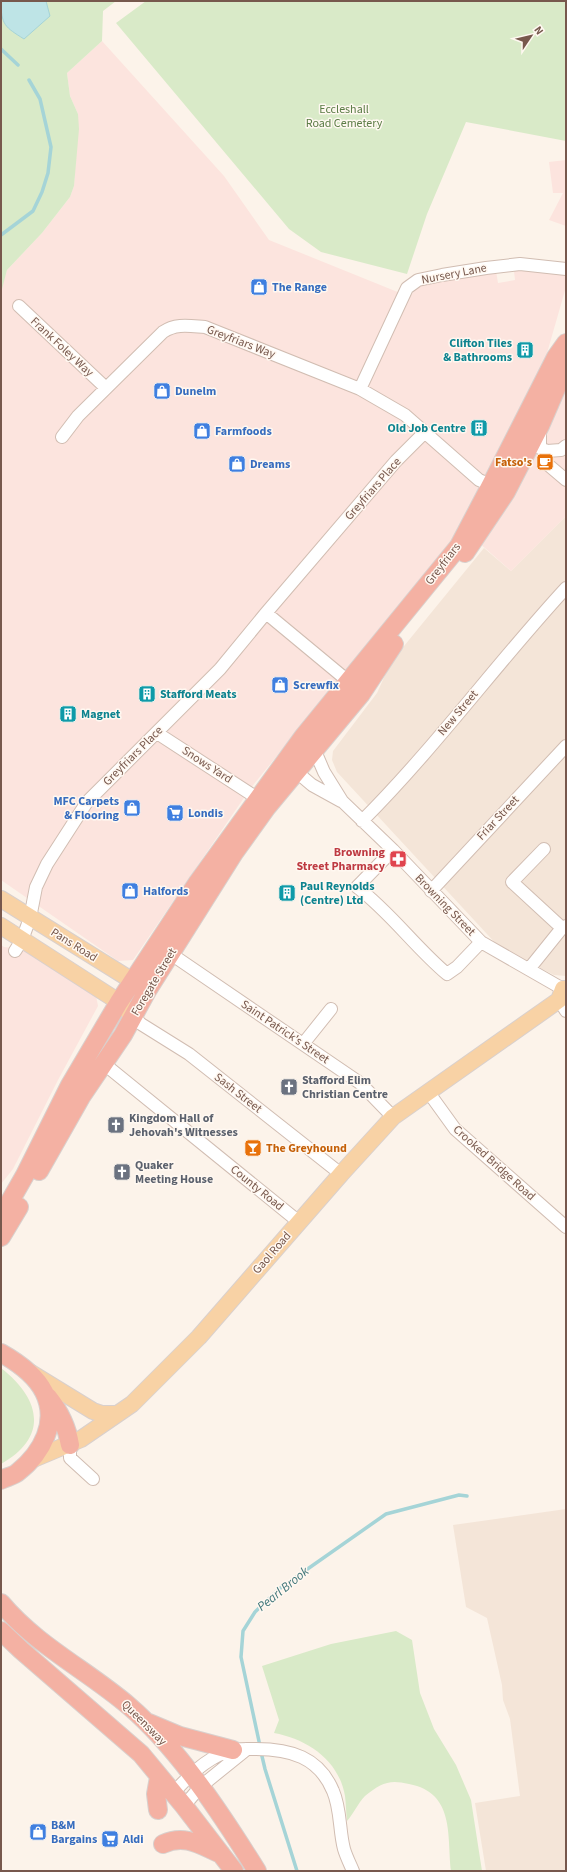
<svg xmlns="http://www.w3.org/2000/svg" width="567" height="1872" font-family="'Source Sans 3',sans-serif">
<style>
.residential{fill:#f4e5d8}
.commercial{fill:#fce4de}
.green{fill:#d9eac8}
.water{fill:#bee4e6;stroke:#a5d4d7}
.lines{fill:none;stroke-linecap:round;stroke-linejoin:round}
.stream{stroke:#a5d4d7;stroke-width:3.5}
.minor-casing{stroke:#d1bdb2;stroke-width:14}
.major-casing{stroke:#d9d0cd;stroke-width:18}
.highway-casing{stroke:#d9d0cd;stroke-width:20}
.minor{stroke:#fff;stroke-width:12}
.major{stroke:#f8d2a5;stroke-width:16}
.highway{stroke:#f4b1a3;stroke-width:18}
.labels{text-anchor:middle;dominant-baseline:central;stroke-width:3;stroke-linejoin:round;paint-order:stroke}
.park-label{font-size:12px;fill:#5b7c45;stroke:#fff8f1}
.street-label{font-size:12px;fill:#77584d;stroke:#fff8f1}
.shop-label{font-size:12px;font-weight:bold;fill:#366cbe;stroke:#fff8f1;text-anchor:start}
.culture-label{font-size:12px;font-weight:bold;fill:#0d838f;stroke:#fff8f1;text-anchor:start}
.food-label{font-size:12px;font-weight:bold;fill:#c56008;stroke:#fff8f1;text-anchor:end}
.health-label{font-size:12px;font-weight:bold;fill:#be3a42;stroke:#fff8f1;text-anchor:end}
.worship-label{font-size:12px;font-weight:bold;fill:#5b616d;stroke:#fff8f1;text-anchor:start}
.water-label{font-size:13px;font-style:italic;fill:#41777b;stroke:#fff8f1}
</style>
<rect width="100%" height="100%" fill="#fcf3ea"/>
<path class="residential" d="M566,516V976L554,975L499,947L337,772L332,760L333,751L377,693L391,662L484,548L511,571Z
M566,1509V1871H486L475,1803L520,1796L510,1719L503,1700L502,1685L487,1618L466,1607L453,1525Z"/>
<path class="commercial" d="M102,41L224,176L269,240L410,297L417,287L456,275L496,271L498,283L515,280L514,271L519,270L518,267L566,273V287L545,360L455,545L332,688L250,789L133,960L118,961L1,880V289L7,270L42,233L70,197L74,186L78,114L70,96L67,73Z
M566,160V226L549,220L563,193H553L549,162Z
M566,384V516L511,571L478,542Z
M1,945L4,947L41,951L95,990L98,1006L58,1080L13,1169L1,1184Z"/>
<path class="green" d="M1,1H116L103,11L102,41L67,73L70,96L78,114L79,129L74,186L70,197L42,233L7,270L1,293Z
M146,1H566V141L466,122L427,214L407,274L321,252L289,229L116,23Z
M1,1368C41,1399 49,1437 1,1464Z
M396,1631L412,1640L420,1693L434,1729L456,1765L471,1800L482,1871H451C447,1835 455,1793 409,1784C389,1779 381,1783 365,1796C358,1803 354,1813 347,1821C346,1812 346,1804 345,1796C339,1760 307,1739 274,1733L279,1720L262,1666L331,1644Z"/>
<path class="water" d="M1,1H46L50,16L24,39C5,27 1,25 1,1Z"/>
<g class="lines">
<path class="stream" d="M1,49L18,65
M1,235L33,211L42,192L48,173L51,147L40,99L29,80
M260,1746L241,1657L243,1631L255,1612L279,1589L386,1514L459,1495L467,1496
M261,1752L265,1769L297,1871"/>
<defs>
<path id="minor" d="M19,306L106,388
M360,389L407,288L418,280L442,275L486,268L520,264L566,269
M540,431V448L547,451L561,450L566,446
M62,437L78,416L163,332C176,323 190,326 205,327L360,389L405,415L479,480L491,485
M547,451L546,463L566,480
M266,613L348,681
M157,733L257,798
M315,751L324,772L342,801L393,850L481,942L563,989
M292,768L312,785L341,801
M362,821C435,748 496,664 566,588
M544,849L512,882L562,928L566,926
M393,850L357,887C391,913 415,947 447,974L457,967L481,942
M431,891L566,746
M15,951L22,940L30,918L36,887L47,864L87,802L220,669L266,613L396,461L425,432
M171,954L360,1083L393,1117
M529,969L562,928
M559,1000L566,1011
M133,1016L141,1024L189,1054L341,1174
M303,1044L331,1009
M103,1063L299,1222
M429,1093L455,1129L566,1227
M70,1445V1458L93,1479
M173,1793C188,1777 204,1760 226,1752C235,1748 246,1749 256,1749C290,1749 319,1757 333,1791C341,1809 339,1830 344,1849C346,1856 350,1864 353,1871
M184,1806L200,1787L247,1749"/>
<path id="major" d="M1,899L144,988
M1,926L119,1002L133,1016
M31,1373L93,1411L102,1414H115
M31,1460L81,1439L132,1404L199,1337L341,1174L393,1117L559,1000L563,989H566"/>
<path id="highway" d="M465,553L506,492L540,426L566,366
M39,1171L81,1097L123,1035L147,991L234,853L267,807L361,694L394,644
M1,1217L25,1175L70,1085L119,1002L198,882L303,737L459,546L491,485L556,357L566,343
M1,1237L19,1207
M1,1353C17,1362 35,1374 44,1392C59,1422 42,1453 18,1472C14,1476 6,1477 1,1480
M48,1397C60,1412 67,1426 70,1445
M1,1603C37,1646 87,1670 129,1706C179,1749 222,1815 257,1871
M1,1631L21,1650L141,1754L184,1806L234,1871
M149,1723L180,1736L233,1750
M158,1810L156,1794L159,1777
M163,1844C185,1834 200,1845 221,1854"/>
</defs>
<use href="#minor" class="minor-casing"/>
<use href="#major" class="major-casing"/>
<use href="#highway" class="highway-casing"/>
<use href="#minor" class="minor"/>
<use href="#major" class="major"/>
<use href="#highway" class="highway"/>
</g>
<defs>
<symbol id="shop-square" viewBox="-11 -11 22 22"><rect x="-9" y="-9" width="18" height="18" rx="4" fill="#3f7fe0" stroke="#fff8f1"/><path d="M-5-2.5h2.3a2.7 3.5 0 0 1 5.4 0H5L5.5 6h-11ZM-1.5-2.5h3a1.5 2.3 0 0 0-3 0Z" fill="#fff"/></symbol>
<symbol id="building-square" viewBox="-11 -11 22 22"><rect x="-9" y="-9" width="18" height="18" rx="4" fill="#0f9aa8" stroke="#fff8f1"/><path d="M-4-6H4V6H1V3H-1V6H-4ZM-2.5-4.3h1.7v1.8h-1.7ZM.8-4.3h1.7v1.8H.8ZM-2.5-1h1.7V.8h-1.7ZM.8-1h1.7V.8H.8Z" fill="#fff"/></symbol>
<symbol id="cafe-square" viewBox="-11 -11 22 22"><rect x="-9" y="-9" width="18" height="18" rx="4" fill="#e8710a" stroke="#fff8f1"/><path d="M-5.5-4.5H6V0H3Q3 3.5 0 3.5H-2.5Q-5.5 3.5-5.5 0ZM3-3.2v2h1.7v-2ZM-6 4.5H4V6H-6Z" fill="#fff"/></symbol>
<symbol id="supermarket-square" viewBox="-11 -11 22 22"><rect x="-9" y="-9" width="18" height="18" rx="4" fill="#3f7fe0" stroke="#fff8f1"/><path d="M-6-5.5h2.5l.6 2H6L4.5 2H-2.5L-4.4-4H-6ZM-1.5 3.2a1.3 1.3 0 1 0 .1 0ZM3 3.2a1.3 1.3 0 1 0 .1 0Z" fill="#fff"/></symbol>
<symbol id="pharmacy-square" viewBox="-11 -11 22 22"><rect x="-9" y="-9" width="18" height="18" rx="4" fill="#e0444e" stroke="#fff8f1"/><path d="M-2-6h4v4h4v4h-4v4h-4v-4h-4v-4h4Z" fill="#fff"/></symbol>
<symbol id="church-square" viewBox="-11 -11 22 22"><rect x="-9" y="-9" width="18" height="18" rx="4" fill="#6b7280" stroke="#fff8f1"/><path d="M-1.2-6h2.4v3.5h3.3v2.4h-3.3V6h-2.4V-.1h-3.3v-2.4h3.3Z" fill="#fff"/></symbol>
<symbol id="bar-square" viewBox="-11 -11 22 22"><rect x="-9" y="-9" width="18" height="18" rx="4" fill="#e8710a" stroke="#fff8f1"/><path d="M-6-5H6L.8 .8V4.5H3.5V6h-7V4.5H-.8V.8Z" fill="#fff"/></symbol>
</defs>
<g fill-rule="evenodd">
<use href="#shop-square" x="249" y="277" width="20" height="20"/>
<use href="#building-square" x="515" y="340" width="20" height="20"/>
<use href="#shop-square" x="152" y="381" width="20" height="20"/>
<use href="#building-square" x="469" y="418" width="20" height="20"/>
<use href="#shop-square" x="192" y="421" width="20" height="20"/>
<use href="#cafe-square" x="535" y="452" width="20" height="20"/>
<use href="#shop-square" x="227" y="454" width="20" height="20"/>
<use href="#shop-square" x="270" y="675" width="20" height="20"/>
<use href="#building-square" x="137" y="684" width="20" height="20"/>
<use href="#building-square" x="58" y="704" width="20" height="20"/>
<use href="#shop-square" x="122" y="798" width="20" height="20"/>
<use href="#supermarket-square" x="165" y="803" width="20" height="20"/>
<use href="#pharmacy-square" x="388" y="849" width="20" height="20"/>
<use href="#shop-square" x="120" y="881" width="20" height="20"/>
<use href="#building-square" x="277" y="883" width="20" height="20"/>
<use href="#church-square" x="279" y="1077" width="20" height="20"/>
<use href="#church-square" x="106" y="1115" width="20" height="20"/>
<use href="#bar-square" x="243" y="1138" width="20" height="20"/>
<use href="#church-square" x="112" y="1162" width="20" height="20"/>
<use href="#shop-square" x="28" y="1822" width="20" height="20"/>
<use href="#supermarket-square" x="100" y="1829" width="20" height="20"/>
</g>
<g class="labels">
<g class="park-label">
<text x="344" y="109">Eccleshall<tspan x="344" dy="14">Road Cemetery</tspan></text>
</g>
<g class="street-label">
<text transform="translate(454 274) rotate(-11)">Nursery Lane</text>
<text transform="translate(241 342) rotate(21)">Greyfriars Way</text>
<text transform="translate(62 347) rotate(43)">Frank Foley Way</text>
<text transform="translate(373 489) rotate(-49)">Greyfriars Place</text>
<text transform="translate(443 564) rotate(-52)">Greyfriars</text>
<text transform="translate(458 713) rotate(-50)">New Street</text>
<text transform="translate(133 756) rotate(-45)">Greyfriars Place</text>
<text transform="translate(207 765) rotate(33)">Snows Yard</text>
<text transform="translate(498 818) rotate(-47)">Friar Street</text>
<text transform="translate(445 905) rotate(46)">Browning Street</text>
<text transform="translate(74 945) rotate(32)">Pans Road</text>
<text transform="translate(154 982) rotate(-59)">Foregate Street</text>
<text transform="translate(285 1032) rotate(34)">Saint Patrick's Street</text>
<text transform="translate(238 1093) rotate(38)">Sash Street</text>
<text transform="translate(494 1163) rotate(42)">Crooked Bridge Road</text>
<text transform="translate(257 1188) rotate(39)">County Road</text>
<text transform="translate(272 1253) rotate(-49)">Gaol Road</text>
<text transform="translate(144 1723) rotate(45)">Queensway</text>
</g>
<g class="shop-label">
<text x="272" y="287">The Range</text>
<text x="175" y="391">Dunelm</text>
<text x="215" y="431">Farmfoods</text>
<text x="250" y="464">Dreams</text>
<text x="293" y="685">Screwfix</text>
<text x="119" y="801" text-anchor="end">MFC Carpets<tspan x="119" dy="14">&amp; Flooring</tspan></text>
<text x="188" y="813">Londis</text>
<text x="143" y="891">Halfords</text>
<text x="51" y="1825">B&amp;M<tspan x="51" dy="14">Bargains</tspan></text>
<text x="123" y="1839">Aldi</text>
</g>
<g class="culture-label">
<text x="512" y="343" text-anchor="end">Clifton Tiles<tspan x="512" dy="14">&amp; Bathrooms</tspan></text>
<text x="466" y="428" text-anchor="end">Old Job Centre</text>
<text x="160" y="694">Stafford Meats</text>
<text x="81" y="714">Magnet</text>
<text x="300" y="886">Paul Reynolds<tspan x="300" dy="14">(Centre) Ltd</tspan></text>
</g>
<g class="food-label">
<text x="532" y="462">Fatso's</text>
<text x="266" y="1148" text-anchor="start">The Greyhound</text>
</g>
<g class="health-label">
<text x="385" y="852">Browning<tspan x="385" dy="14">Street Pharmacy</tspan></text>
</g>
<g class="worship-label">
<text x="302" y="1080">Stafford Elim<tspan x="302" dy="14">Christian Centre</tspan></text>
<text x="129" y="1118">Kingdom Hall of<tspan x="129" dy="14">Jehovah's Witnesses</tspan></text>
<text x="135" y="1165">Quaker<tspan x="135" dy="14">Meeting House</tspan></text>
</g>
<g class="water-label">
<text transform="translate(283 1589) rotate(-39)">Pearl Brook</text>
</g>
</g>
<rect width="567" height="1872" fill="none" stroke="#77584d" stroke-width="4"/>
<g transform="translate(531 36) rotate(55)" stroke="#fff8f1" stroke-width="3" paint-order="stroke">
<path d="M0-3L7 15L0 10L-7 15Z" fill="#77584d"/>
<text y="-6" font-size="11" font-weight="bold" text-anchor="middle" fill="#77584d">N</text>
</g>
</svg>
